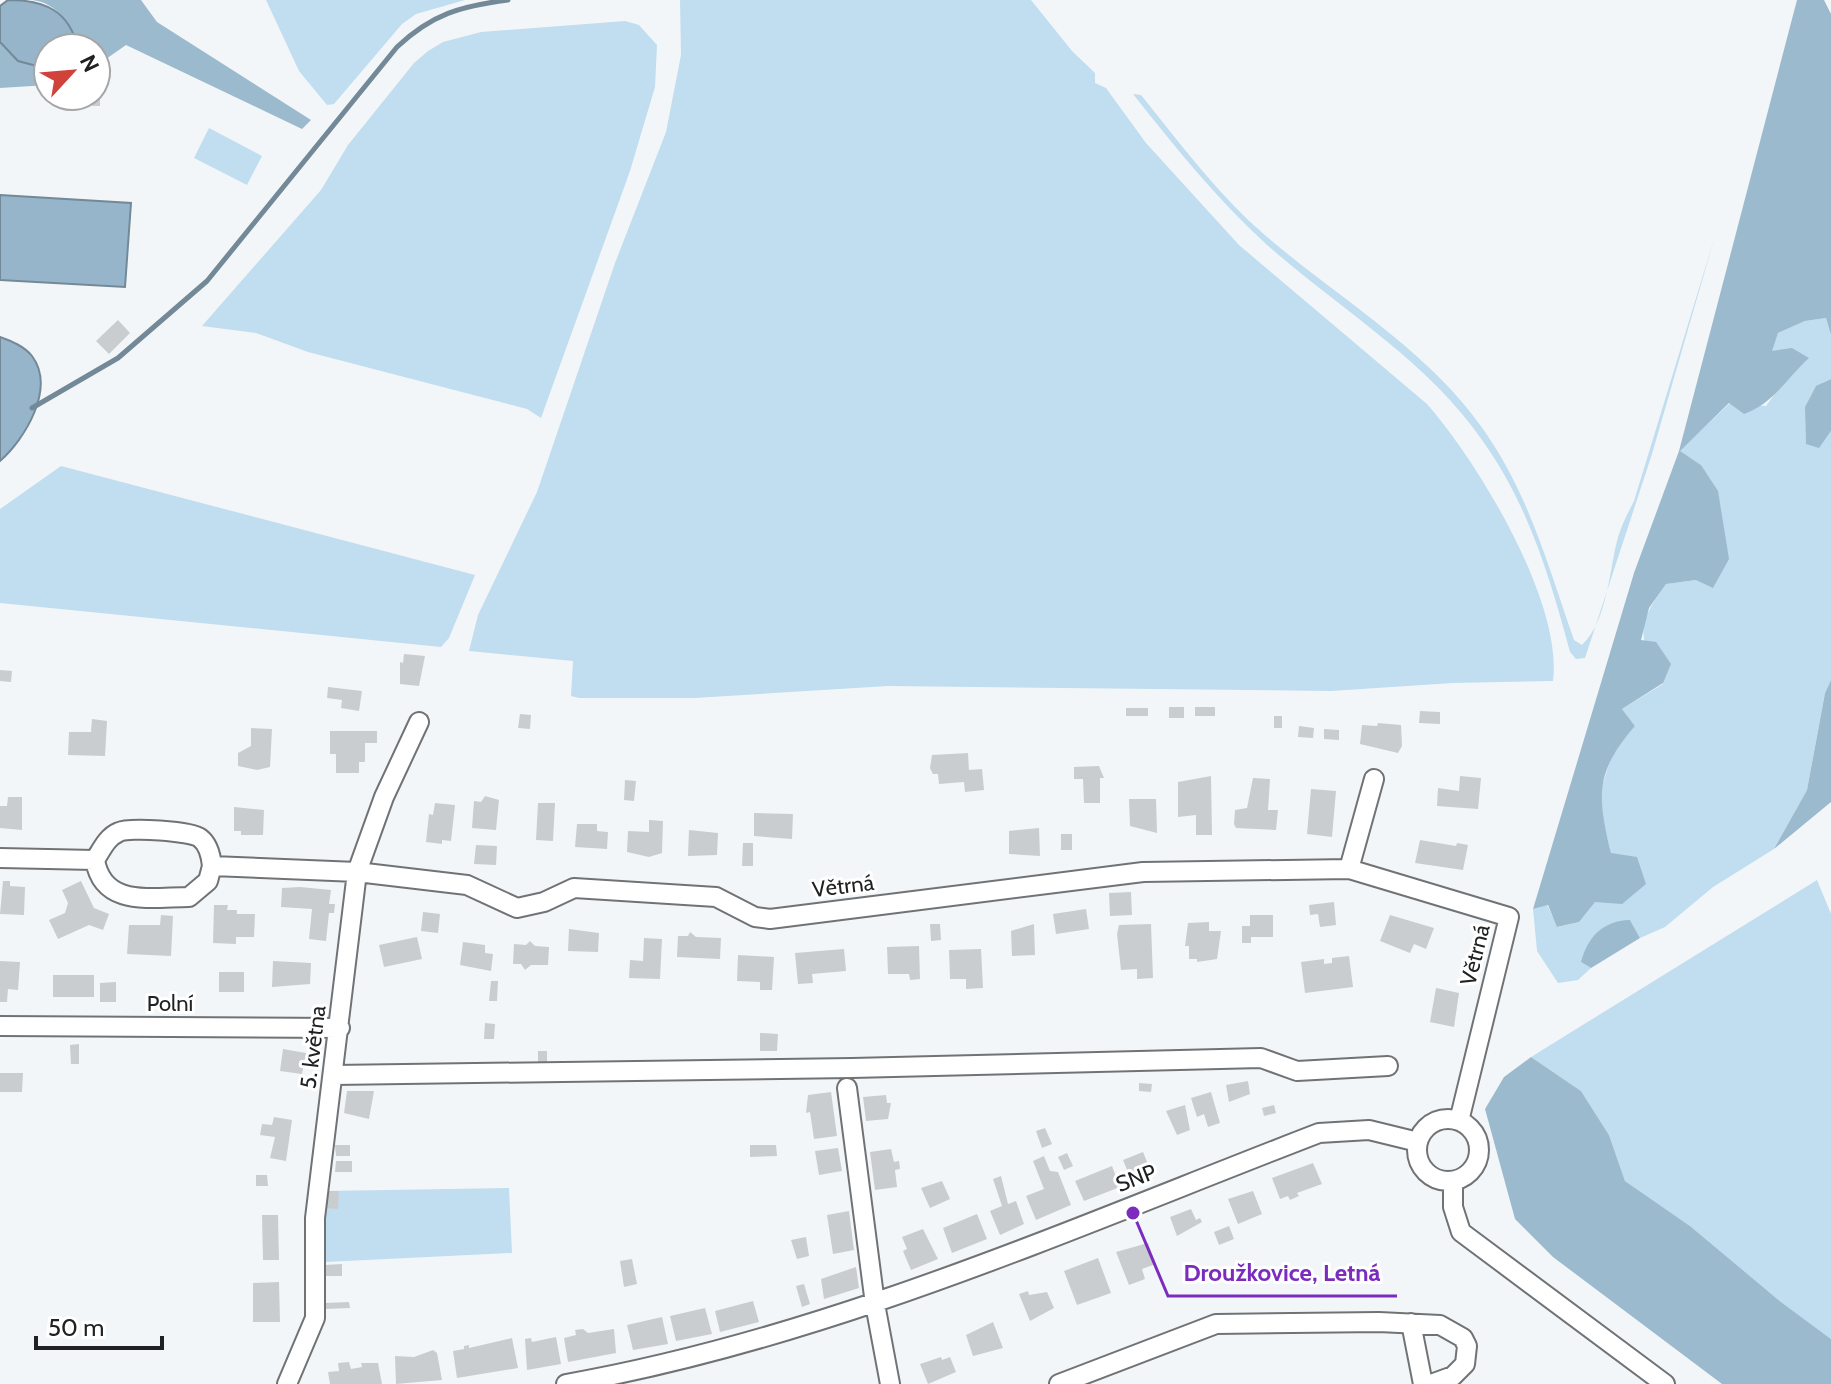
<svg xmlns="http://www.w3.org/2000/svg" width="1831" height="1384" font-family="Cabin,sans-serif">
<style>
.green{fill:#c1ddf0}
.forest{fill:#9bbace}
.water{fill:#96b5ca;stroke:#738998;stroke-width:2}
.lines{fill:none;stroke-linecap:round;stroke-linejoin:round}
.stream{stroke:#738998;stroke-width:5}
.building{fill:#cacdcf}
.minor-casing{stroke:#707375;stroke-width:22}
.minor{stroke:#fff;stroke-width:18}
.labels{text-anchor:middle;dominant-baseline:central;stroke-width:6;stroke-linejoin:round;paint-order:stroke}
.street-label{font-size:22px;fill:#202122;stroke:#fff}
.leader{fill:none;stroke:#7b2cbf;stroke-width:3}
.callout-dot{fill:#7b2cbf;stroke:#fff;stroke-width:3}
.callout-label{font-size:24px;text-anchor:middle;font-weight:bold;fill:#7b2cbf;stroke:#fff;stroke-width:6;stroke-linejoin:round;paint-order:stroke}
</style>
<rect width="100%" height="100%" fill="#f3f6f8"/>
<path class="green" d="M266,0H465L416,14L402,24L334,104L327,105L299,71Z
M680,0H1031L1072,51L1095,73V83L1106,88L1146,143L1239,245L1427,404C1478,462 1563,602 1553,681L1453,683L1331,691L888,686L695,698H579L571,696L573,661L469,651L478,615L537,492L615,263L666,132L681,55Z
M625,21L639,25L657,45L655,87L630,171L541,418L527,409L308,352L256,333L202,326L321,190L348,145L414,63L428,51L443,42L481,32Z
M1133,94L1141,95C1180,143 1219,196 1266,236C1338,298 1428,350 1483,429C1529,494 1548,566 1574,640L1582,645C1608,620 1609,570 1618,537C1622,524 1628,513 1634,501L1715,236L1652,454L1585,658L1576,659L1570,652C1550,577 1528,504 1482,440C1427,360 1338,308 1266,244C1217,199 1174,146 1133,94Z
M209,128L262,156L247,185L194,158Z
M1826,318L1831,335V379C1802,390 1806,417 1806,444L1825,439L1831,431V680L1825,693L1807,790L1774,849L1713,887L1665,927L1640,938L1630,920L1581,962L1591,968L1578,980L1558,983L1537,951L1533,909L1547,905L1558,927L1579,922L1595,901L1611,853L1600,808L1601,790L1613,751L1635,726L1622,709L1663,684C1640,638 1633,629 1666,584L1696,580L1701,465L1679,451L1730,403L1766,406L1784,381L1808,358L1771,351L1778,333L1805,321Z
M61,466L475,575L449,638L441,647L0,603V509Z
M1817,880L1831,914V1339L1781,1302L1690,1226L1625,1181L1609,1135L1581,1091L1531,1057Z
M509,1188L512,1253L325,1262L324,1191Z"/>
<path class="forest" d="M32,0H141L157,22L311,120L302,129L126,45L96,66V48H78C73,26 56,2 32,0Z
M1797,0H1824L1831,14V335L1826,318L1805,321L1778,333L1772,351L1792,348L1809,358C1786,379 1773,404 1744,414L1729,403L1680,451L1701,465L1718,491L1729,559L1713,588L1696,580L1666,584L1649,608L1641,640L1656,642L1671,664L1663,683L1622,709L1635,726C1595,772 1597,796 1611,853L1637,857L1646,884L1622,904L1595,902L1579,922L1557,927L1548,905L1533,909L1634,573L1679,451Z
M0,42C8,56 32,68 48,69V85L0,88Z
M1831,379V431L1819,448L1806,444L1805,407L1816,386Z
M1831,680V802L1774,849L1807,790L1825,693Z
M1630,920L1640,938L1591,968L1581,962C1588,937 1602,921 1630,920Z
M1531,1057L1581,1091L1609,1135L1625,1181L1690,1226L1781,1302L1831,1339V1384H1722L1553,1257L1515,1219L1485,1109L1504,1077Z"/>
<path class="water" d="M8,0C44,0 69,10 78,48H48V69L18,61L0,42V6Z
M0,195L131,203L125,287L0,280Z
M0,337C11,341 24,346 32,356C56,388 25,439 0,461Z"/>
<g class="lines">
<path class="stream" d="M32,408L118,358L207,281L397,47C432,14 461,6 508,0"/>
</g>
<path class="building" d="M96,87H100V106H92Z
M118,320L130,333L109,354L96,341Z
M404,654L425,656L419,686L400,684V662L403,663Z
M0,670L12,671L11,682L0,681Z
M328,687L362,691L359,711L341,708L342,700L327,698Z
M1169,707H1184V718H1169Z
M1195,707H1215V716H1195Z
M1126,708H1148V716H1126Z
M1420,711L1440,712V724L1419,723Z
M520,714L531,715L530,729L518,728Z
M1274,716H1282V728H1274Z
M92,719L107,721L105,756L68,755L69,732H91Z
M1378,723L1401,725L1402,746L1398,753L1360,744L1362,725L1377,726Z
M1299,726L1314,728L1313,738L1298,737Z
M251,728L272,729L270,767L257,770L238,766V753L251,746Z
M1324,729L1339,730V740L1324,739Z
M330,731H377V743H365V762H359V773H336V754H330Z
M968,753L969,770L982,769L984,790L965,792L964,782L939,784L938,774H933L930,768L932,755Z
M1099,766L1104,778H1100V803H1084L1083,779H1074V767Z
M1211,776L1212,835H1196V815L1178,817V782Z
M1460,776L1481,778L1478,809L1437,806L1438,788L1459,791Z
M1253,778L1270,779L1268,810H1278L1276,830L1236,828L1234,824L1235,810L1247,808Z
M625,780L636,781L634,801L624,800Z
M1311,789L1336,791L1332,837L1307,834Z
M485,796L499,800L496,830L472,828L474,801L481,802Z
M8,797H22V830L0,828V806H7Z
M1129,799H1156L1157,833L1130,826Z
M435,803L455,805L451,841L442,840V844L426,842L429,814L433,815Z
M538,803H555L553,841L536,840Z
M234,807L264,810L263,835H241V831H234Z
M754,813L793,814L792,839L754,836Z
M649,820L663,821L662,853L649,857L627,852L628,831L649,832Z
M577,824H597V831L608,832L607,849L575,847Z
M1039,828L1040,856L1009,854V831Z
M689,830L718,833L717,855L688,856Z
M1061,834H1072V850H1061Z
M1420,840L1456,846L1457,843L1468,845L1463,870L1415,863Z
M743,843H753V866H742Z
M476,845L497,846L496,865L474,864Z
M3,881H10V886L25,887L24,915L0,914Z
M81,881L94,908L109,914L103,930L89,925L58,939L49,920L65,913L68,903L62,890Z
M300,887L331,890L329,904H335L334,913H329L326,941L309,939L312,909L281,907L282,888Z
M1131,892L1132,915L1110,916L1109,893Z
M1334,902L1336,925L1320,927L1318,914L1310,915L1309,905Z
M214,905H228L227,910H237V914H255L254,937H236V944L213,943Z
M1086,909L1089,929L1056,934L1053,914Z
M423,912L440,914L438,933L421,931Z
M161,915L173,916L171,956L127,954L129,925H160Z
M1250,915H1273V937H1251V943H1242V926H1250Z
M1390,915L1434,928L1426,949L1414,944L1410,953L1380,941Z
M1209,922V931H1221L1217,959L1197,962V959H1189V946H1185L1188,923Z
M930,924H940L941,940L931,941Z
M1034,924L1035,955L1012,956L1011,931Z
M1151,924L1153,978L1137,979V969L1121,970L1117,934L1119,925Z
M569,929L599,933L598,952L568,951Z
M690,932L696,937L721,938L720,959L677,957L678,936H688Z
M417,937L422,959L384,967L379,945Z
M644,938L662,939L660,979L629,978L630,960L643,961Z
M530,941L535,946L549,947L548,965H531L525,970L521,964H513L514,944L526,945Z
M463,942L485,945V953L493,954L491,971L460,965Z
M919,946L920,979L910,980L909,974H888L887,947Z
M844,949L846,971L812,974L813,983L798,984L795,953Z
M981,949L983,988L966,989V979H950L949,950Z
M738,955L774,957L772,990H760V982L737,981Z
M1349,956L1353,987L1305,993L1301,962L1324,959V964L1332,963V958Z
M0,961L20,962L18,990L8,989L7,1002H0Z
M273,961L311,963L310,984L272,987Z
M219,972H244V992H219Z
M53,975H94V997H53Z
M491,981H498L497,1001H489Z
M116,982V1002H100V983Z
M1436,988L1459,993L1454,1027L1430,1022Z
M485,1023L495,1024L494,1039H484Z
M760,1033L778,1034L777,1051H760Z
M79,1044V1064H71L70,1045Z
M283,1049L306,1053L302,1074L280,1071Z
M538,1051H547V1063H538Z
M0,1073H23L22,1092H0Z
M1248,1081L1250,1094L1229,1102L1226,1085Z
M1139,1083L1152,1084L1151,1092L1139,1091Z
M347,1091H374L369,1119L344,1113Z
M831,1092L837,1136L814,1139L810,1112L806,1113L808,1095Z
M1211,1092L1220,1123L1208,1127L1204,1114L1197,1117L1191,1098Z
M886,1095L887,1103H891L888,1119L866,1121L863,1097Z
M1185,1105L1190,1130L1177,1135L1166,1111Z
M1274,1105L1276,1113L1264,1116L1262,1108Z
M274,1117L292,1120L286,1161L270,1158L275,1137L260,1135L262,1124L272,1125Z
M1045,1128L1052,1144L1042,1148L1036,1131Z
M335,1145H350V1156H336Z
M750,1145H776L777,1156L750,1157Z
M838,1148L842,1171L819,1175L815,1151Z
M891,1149L894,1162L899,1161L900,1169L895,1170L897,1187L875,1190L870,1152Z
M1143,1152L1152,1174L1132,1182L1123,1160Z
M1067,1153L1073,1166L1064,1170L1058,1157Z
M1044,1156L1050,1171L1058,1172L1071,1205L1036,1220L1026,1196L1044,1189L1033,1161Z
M336,1161H352V1172H335Z
M1313,1163L1322,1184L1297,1193L1299,1196L1290,1200L1288,1196L1280,1199L1272,1178Z
M1112,1166L1120,1187L1084,1201L1075,1181Z
M256,1175H267L268,1186H256Z
M1001,1176L1008,1204L1016,1201L1024,1224L1000,1235L990,1211L1002,1206L993,1179Z
M942,1181L950,1199L930,1208L921,1188Z
M324,1191H339L338,1209L324,1208Z
M1253,1191L1262,1214L1238,1224L1228,1199Z
M1191,1209L1196,1220L1200,1218L1202,1222L1177,1236L1170,1217Z
M849,1211L854,1250L833,1254L827,1215Z
M977,1214L987,1239L952,1253L943,1228Z
M262,1215H278L279,1260H263Z
M1229,1226L1234,1239L1219,1245L1214,1232Z
M923,1229L938,1259L911,1270L903,1251L907,1249L902,1237Z
M806,1237L809,1256L797,1259L791,1240Z
M1148,1243L1156,1264L1142,1269L1145,1279L1129,1285L1116,1252Z
M1098,1258L1111,1293L1077,1305L1064,1271Z
M632,1259L637,1284L624,1287L620,1261Z
M342,1264V1276H325V1265Z
M856,1267L859,1288L824,1299L821,1279Z
M279,1282L280,1322H253V1283Z
M804,1284L810,1304L802,1307L796,1286Z
M1028,1291L1029,1295L1047,1292L1054,1308L1030,1321L1019,1294Z
M753,1301L759,1322L720,1332L715,1311Z
M349,1302L350,1308L325,1309L324,1303Z
M705,1308L712,1334L676,1341L670,1316Z
M662,1317L668,1344L633,1350L627,1325Z
M993,1322L1003,1348L973,1356L966,1335Z
M583,1329L588,1333L614,1329L616,1353L568,1362L564,1338L576,1335L575,1330Z
M556,1337L561,1364L527,1370L525,1339L531,1338L532,1342Z
M512,1338L518,1368L457,1378L453,1351L464,1349V1346L469,1345V1348Z
M433,1350L437,1353L442,1380L396,1384L395,1356L414,1357Z
M941,1357L942,1360L950,1357L956,1372L928,1384L920,1364Z
M349,1362L351,1369L362,1367L361,1363H378L382,1384H330L328,1372L339,1371L338,1363Z"/>
<g class="lines">
<defs>
<path id="minor" d="M0,858L95,860C102,849 107,837 119,832C129,827 191,831 200,838C208,844 211,856 212,866L357,872L467,885L517,908L544,902L574,888L716,897L755,917L770,919L1143,872L1349,869L1509,917L1459,1121
M95,860C103,908 152,897 189,897L208,881L212,866
M1349,869L1374,779
M0,1026L340,1028
M334,1075L852,1068L1261,1058L1297,1071L1388,1066
M847,1088L875,1304L890,1384
M1417 1150a31 31 0 1 1 62 0a31 31 0 1 1-62 0Z
M1453,1181V1207L1461,1232L1665,1384
M1411,1323L1423,1384
M287,1384L315,1318V1218L357,872L384,797L419,722
M566,1384C827,1338 1072,1228 1319,1133L1369,1130L1418,1142
M1059,1384L1216,1324L1379,1322L1440,1325L1463,1338L1467,1346L1465,1364L1453,1376L1431,1384"/>
</defs>
<use href="#minor" class="minor-casing"/>
<use href="#minor" class="minor"/>
</g>
<g class="labels">
<g class="street-label">
<text transform="translate(843 886) rotate(-7)">Větrná</text>
<text transform="translate(1475 955) rotate(-76)">Větrná</text>
<text x="170" y="1003">Polní</text>
<text transform="translate(313 1047) rotate(-83)">5. května</text>
<text transform="translate(1136 1178) rotate(-21)">SNP</text>
</g>
</g>
<path class="leader" d="M1133 1213L1168 1296H1397"/>
<circle class="callout-dot" cx="1133" cy="1213" r="8"/>
<g class="callout-label">
<text x="1282" y="1281">Droužkovice, Letná</text>
</g>
<g transform="translate(72 72) rotate(64)"><circle r="38" fill="#ffffff" stroke="#a6a6a7" stroke-width="2"/>
<path d="M0-6L14 30L0 20L-14 30Z" fill="#d1423b"/>
<text y="-12" font-size="22" font-weight="bold" text-anchor="middle" fill="#202122">N</text>
</g>
<path d="M36 1336v12h126v-12" fill="none" stroke="#202122" stroke-width="4"/>
<text x="48" y="1336" font-size="24" fill="#202122" stroke="#ffffff" stroke-width="6" paint-order="stroke">50 m</text>
</svg>
